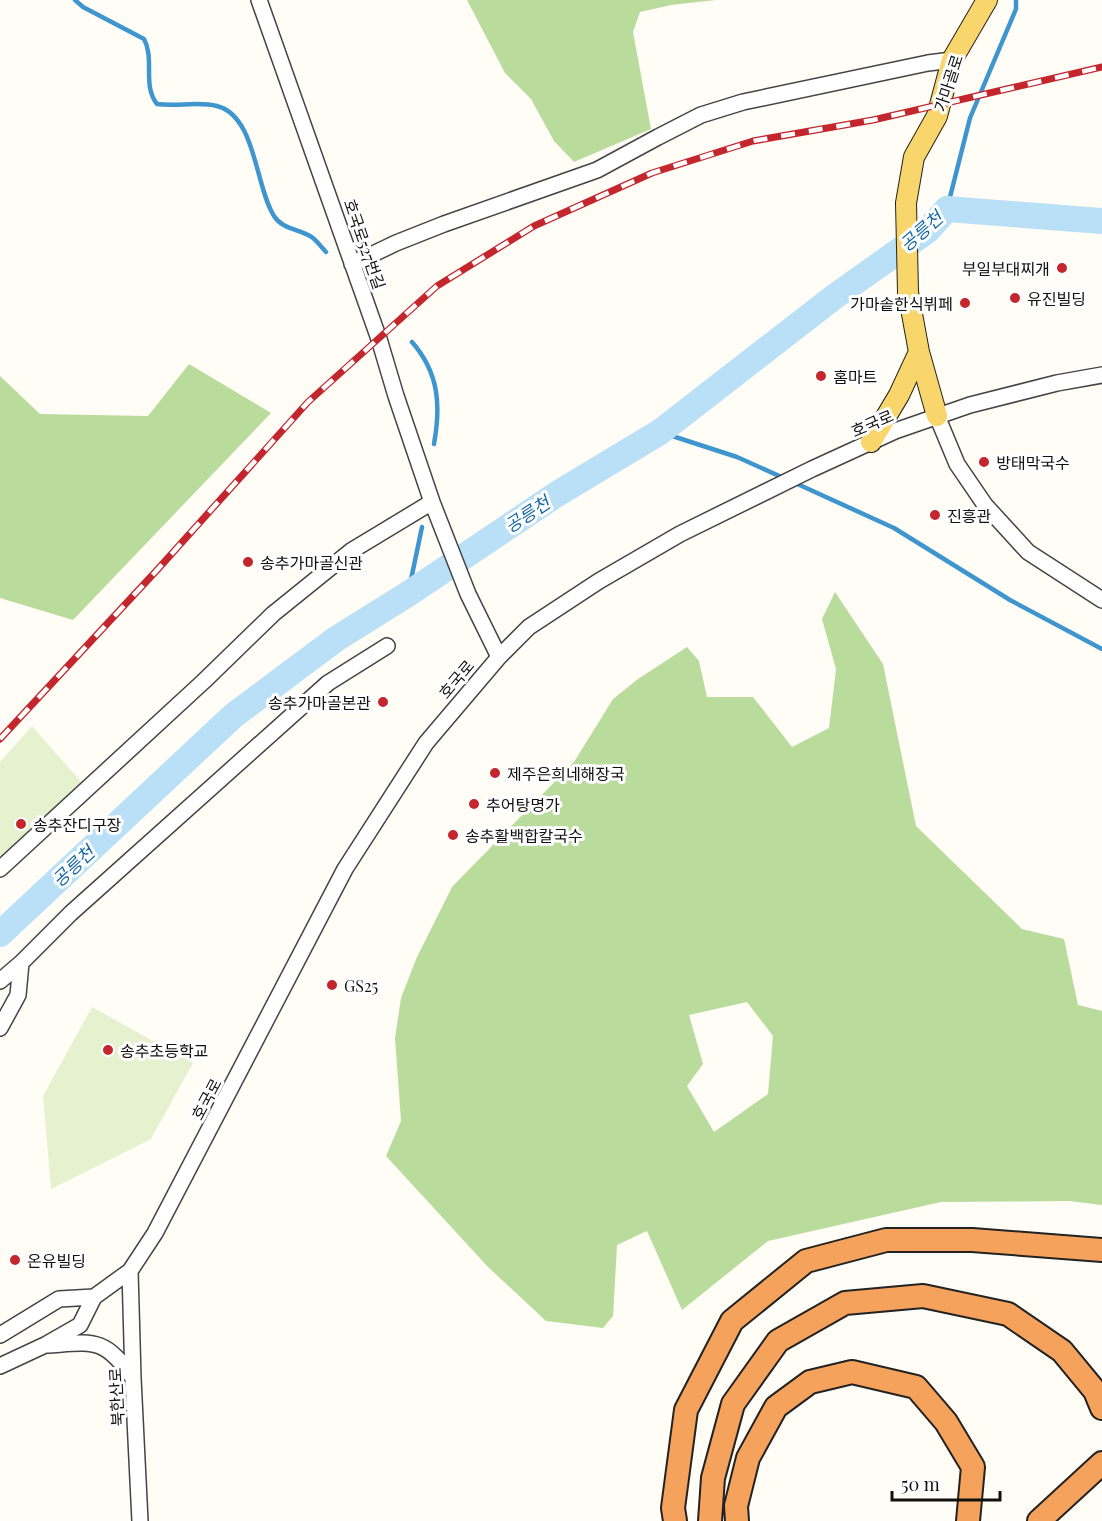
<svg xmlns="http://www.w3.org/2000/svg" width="1102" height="1521" font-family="'Playfair Display','Noto Sans KR',serif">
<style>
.forest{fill:#b9dc9c;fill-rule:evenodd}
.pitch{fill:#e6f2cf}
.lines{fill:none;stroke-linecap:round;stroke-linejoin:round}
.stream{stroke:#3f96cf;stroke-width:4.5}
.river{stroke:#b9e0f7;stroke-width:26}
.minor-casing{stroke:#444;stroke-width:18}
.major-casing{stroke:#222;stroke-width:22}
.highway-casing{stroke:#222;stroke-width:26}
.minor{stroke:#fff;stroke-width:15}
.major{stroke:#f9d66b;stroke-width:20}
.highway{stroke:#f5a25d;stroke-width:22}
.rail-casing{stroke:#c4262e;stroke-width:7}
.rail{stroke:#fff;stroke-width:4.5;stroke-dasharray:14;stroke-linecap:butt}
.poi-dot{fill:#c4262e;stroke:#fff;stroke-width:2}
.labels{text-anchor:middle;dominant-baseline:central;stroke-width:6;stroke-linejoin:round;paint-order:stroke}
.street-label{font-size:16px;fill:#111;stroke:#fff}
.poi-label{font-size:16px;fill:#111;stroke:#fff;text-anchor:start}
.water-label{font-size:18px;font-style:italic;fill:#1768a6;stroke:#fff}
</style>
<rect width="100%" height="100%" fill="#fffdf5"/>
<path class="forest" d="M467,0H716L671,5L640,12L633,32L651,129L574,162L554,141L531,99L505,73Z
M189,364L271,413L73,620L0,598V376L40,414L148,416Z
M835,592L883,664L916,826L1022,929L1064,939L1078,1005L1102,1011V1205L1069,1201L941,1202L768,1241L682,1310L647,1231L617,1245L613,1316L603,1328L546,1321L488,1267L386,1156L401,1121L395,1038L401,998L417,957L452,887L574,762L613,699L638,679L687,647L699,661L707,697H753L792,747L829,728L836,669L822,619ZM747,1002L773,1036L768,1094L714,1132L687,1086L703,1064L689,1015Z"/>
<path class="pitch" d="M32,726L84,785L0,862V762Z
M92,1007L193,1063L151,1139L51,1189L43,1096Z"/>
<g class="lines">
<path class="stream" d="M75,0L83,7L144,39C155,59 142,85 157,104C177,107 197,101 217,106C256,116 255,186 274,216C282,229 298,229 310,236C316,239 321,247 326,252
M947,209L970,118L1016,9V0
M412,342C439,373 441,405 434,444
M660,432L737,457L786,479
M793,482L894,528L1010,600L1102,649
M408,594L422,527"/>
<path class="river" d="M0,934L233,716L336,639L408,594L557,494L660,432L834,297L927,231L947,209L1102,221"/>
<defs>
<path id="minor" d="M259,0L379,339L396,396L432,502L468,594L499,657
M352,264L396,243L444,224L597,170L658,137L701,115L743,102L928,63L952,60
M937,416L957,464L985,505L1028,552L1102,600
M0,869L204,681L273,614L351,551L432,502
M0,981L21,963L71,913L328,683L387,646
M0,1028L18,995L21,963
M130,1271L133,1378L140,1521
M0,1335L59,1299L94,1297
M48,1345C94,1342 104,1337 133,1378
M0,1366L45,1345L80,1325L94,1297L130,1271L155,1233L345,869L426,743L499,657L529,627L599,581L680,534L812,469L895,431L970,405L1057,383L1102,375"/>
<path id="major" d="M937,416L919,352L908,292L906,203L914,157L937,116L952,60L987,0
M871,442L899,395L919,352"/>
<path id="highway" d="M675,1521L673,1508L686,1410L732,1321L806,1261L886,1240H972L1102,1250
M710,1521L713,1478L733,1404L778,1341L845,1303L923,1296L1008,1314L1062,1351L1095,1391L1102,1408
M737,1521L736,1506L748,1458L776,1407L810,1382L852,1372L916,1387L946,1422L973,1467L968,1521
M1039,1521L1102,1463"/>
</defs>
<use href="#minor" class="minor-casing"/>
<use href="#major" class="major-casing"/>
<use href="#highway" class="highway-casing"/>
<use href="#minor" class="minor"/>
<use href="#major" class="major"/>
<use href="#highway" class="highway"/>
<defs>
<path id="rail" d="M0,739L158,569L308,402L437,286L534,226L652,173L753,141L873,120L1102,67"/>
</defs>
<use href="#rail" class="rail-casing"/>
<use href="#rail" class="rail"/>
</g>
<g class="poi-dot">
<circle cx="1062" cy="268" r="6"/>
<circle cx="1015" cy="298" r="6"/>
<circle cx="965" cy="303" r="6"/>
<circle cx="821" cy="376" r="6"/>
<circle cx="984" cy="462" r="6"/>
<circle cx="935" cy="515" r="6"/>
<circle cx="248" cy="562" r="6"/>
<circle cx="383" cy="702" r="6"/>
<circle cx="495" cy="773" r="6"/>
<circle cx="474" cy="804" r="6"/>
<circle cx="21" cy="824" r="6"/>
<circle cx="453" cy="835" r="6"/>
<circle cx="332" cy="985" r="6"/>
<circle cx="108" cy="1050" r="6"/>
<circle cx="15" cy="1260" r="6"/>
</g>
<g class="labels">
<g class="street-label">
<text transform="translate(948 83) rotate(-72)">가마골로</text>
<text transform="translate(365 244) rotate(71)">호국로527번길</text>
<text transform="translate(872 423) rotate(-23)">호국로</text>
<text transform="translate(456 679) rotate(-50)">호국로</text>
<text transform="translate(206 1099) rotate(-62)">호국로</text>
<text transform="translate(116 1397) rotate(-93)">북한산로</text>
</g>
<g class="poi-label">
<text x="1050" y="268" text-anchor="end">부일부대찌개</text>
<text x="1027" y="298">유진빌딩</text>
<text x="953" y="303" text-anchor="end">가마솥한식뷔페</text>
<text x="833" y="376">홈마트</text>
<text x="996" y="462">방태막국수</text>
<text x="947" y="515">진흥관</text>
<text x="260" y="562">송추가마골신관</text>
<text x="371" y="702" text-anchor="end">송추가마골본관</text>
<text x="507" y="773">제주은희네해장국</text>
<text x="486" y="804">추어탕명가</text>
<text x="33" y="824">송추잔디구장</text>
<text x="465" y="835">송추활백합칼국수</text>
<text x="344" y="985">GS25</text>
<text x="120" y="1050">송추초등학교</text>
<text x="27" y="1260">온유빌딩</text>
</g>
<g class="water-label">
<text transform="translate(921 231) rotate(-41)">공릉천</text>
<text transform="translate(527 514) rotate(-33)">공릉천</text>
<text transform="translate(73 866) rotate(-43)">공릉천</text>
</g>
</g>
<path d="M892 1491v9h108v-9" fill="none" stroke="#111111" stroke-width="3"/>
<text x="901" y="1491" font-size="18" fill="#111111" stroke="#ffffff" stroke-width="4.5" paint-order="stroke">50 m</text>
</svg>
